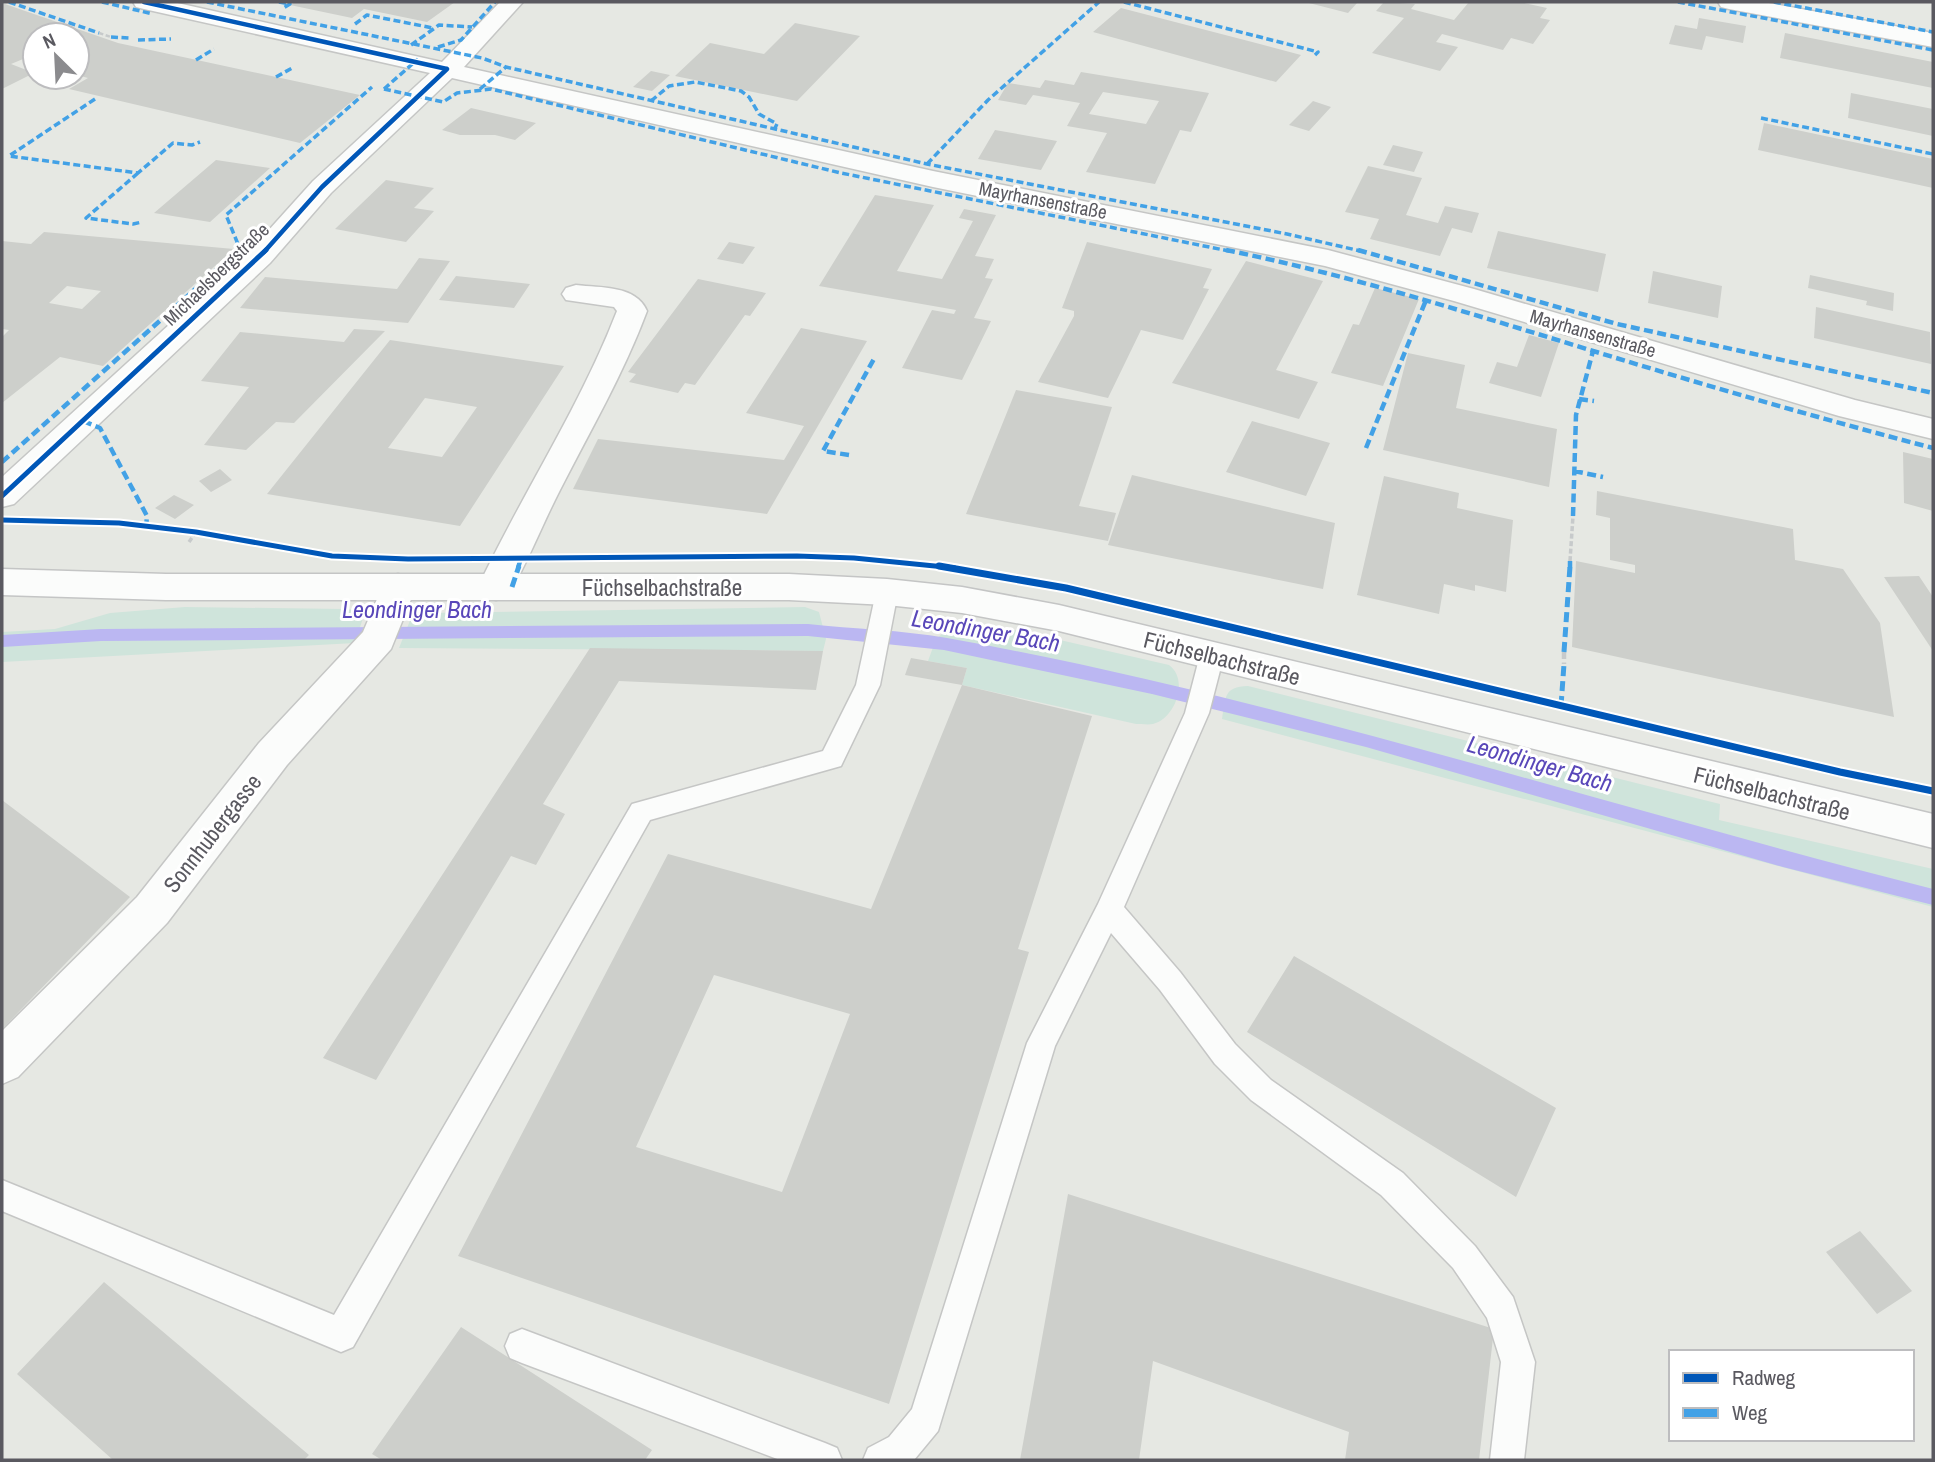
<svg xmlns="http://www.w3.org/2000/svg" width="1935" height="1462" font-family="'Archivo Narrow',sans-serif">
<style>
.green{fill:#cfe4db}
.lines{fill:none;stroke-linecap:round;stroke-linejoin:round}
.stream{fill:#bbb7f2;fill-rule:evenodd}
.building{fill:#cdcfcb;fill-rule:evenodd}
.lane-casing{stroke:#c5c6c5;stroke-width:3}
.street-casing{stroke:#c5c6c5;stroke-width:3}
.secondary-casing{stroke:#c4c5c5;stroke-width:3}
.path-far2{stroke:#c7cacb;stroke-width:2.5;stroke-dasharray:4.5 2.5;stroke-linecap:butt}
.path-far1{stroke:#c7cacb;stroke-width:3.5;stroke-dasharray:5 2.5;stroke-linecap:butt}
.path{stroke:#c7cacb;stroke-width:4.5;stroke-dasharray:7 3.5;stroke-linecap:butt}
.lane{fill:#fbfcfb;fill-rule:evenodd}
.street{fill:#fbfcfb;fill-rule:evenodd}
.secondary{fill:#fbfcfb;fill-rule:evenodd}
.quiet-far2{stroke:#42a1e6;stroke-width:3.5;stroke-dasharray:7 3.5;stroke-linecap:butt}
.quiet-far1{stroke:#42a1e6;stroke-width:4.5;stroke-dasharray:9 4.5;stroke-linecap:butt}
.quiet{stroke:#42a1e6;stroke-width:5;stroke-dasharray:10 5;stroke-linecap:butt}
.cycleway-far2-casing{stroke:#fff;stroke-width:7}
.cycleway-far1-casing{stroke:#fff;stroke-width:9}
.cycleway-casing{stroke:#fff;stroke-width:11}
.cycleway-far2{stroke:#0057b8;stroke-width:4.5}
.cycleway-far1{stroke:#0057b8;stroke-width:5}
.cycleway{stroke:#0057b8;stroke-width:7}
.labels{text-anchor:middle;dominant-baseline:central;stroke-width:6;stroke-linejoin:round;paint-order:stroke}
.far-street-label{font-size:19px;fill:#5a5960;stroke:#fff}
.street-label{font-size:23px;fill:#5a5960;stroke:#fff}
.water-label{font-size:24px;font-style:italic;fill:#5947b9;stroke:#fff}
</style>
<rect width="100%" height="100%" fill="#e6e8e3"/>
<path class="green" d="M185,607L344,609L359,610L364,615L355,643L2,662V632L55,629L110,613Z
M805,607L819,612L826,639L823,651L399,648L411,618L426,613Z
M958,621L1025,632L1169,665C1189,679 1176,718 1153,724C1148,725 1141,724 1136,724L962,685L967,668L928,661L936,639Z
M1248,686L1720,804L1719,820L1933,869V907L1222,719C1226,697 1223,687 1248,686Z"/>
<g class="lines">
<path class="stream" d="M808,624C854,629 901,630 947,638C1281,698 1604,806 1933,889V905L1783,867L1366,747L1152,694L944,650L808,636L101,641L2,647V635L101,629Z"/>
</g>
<path class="building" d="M295,2H455L427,22L364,9L352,18L290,5Z
M1305,2H1358L1348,13Z
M1384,2L1415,4L1411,9L1454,20L1469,2H1520L1547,8L1540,18L1550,20L1533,44L1511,38L1503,50L1442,34L1436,42L1458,47L1440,71L1372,53L1404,18L1376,11Z
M2,3L118,43L360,95L300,143L69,89L88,78L77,75V35H35V57H28L11,64L34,73L2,89Z
M1121,8L1256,43L1301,55L1276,82L1093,32Z
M1699,18L1746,26L1743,43L1706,36L1702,50L1669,44L1675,25L1697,29Z
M795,23L860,36L797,101L675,76L710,43L764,54Z
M1785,33L1933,62V88L1780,58Z
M651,71L670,75L652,91L633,87Z
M1081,72L1209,93L1191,132L1180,130L1155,184L1086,172L1107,133L1067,126L1080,103L1033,95L1026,105L998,100L1008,83L1040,88L1045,80L1074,85ZM1103,92L1159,101L1146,124L1089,114Z
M1851,93L1933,109V136L1848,118Z
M1313,101L1331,107L1309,131L1289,125Z
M471,108L536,123L515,140L495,135H460L442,130Z
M1764,123L1933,159V188L1758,150Z
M995,130L1057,141L1041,170L978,159Z
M1393,145L1423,152L1414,172L1383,165Z
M216,160L270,168L210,222L154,213Z
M1368,166L1422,178L1406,215L1438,223L1445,206L1479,213L1472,233L1452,228L1440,256L1370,239L1379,219L1345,212Z
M386,180L434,188L414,208L434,211L406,242L335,229Z
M875,195L934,205L897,271L942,279L973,221L959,218L964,209L996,215L975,256L994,259L985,278L993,279L974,318L991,321L962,380L902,368L932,310L954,314L956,310L819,286Z
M1498,231L1606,254L1598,292L1487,268Z
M44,232L234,249L103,366L60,357L2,403V337L9,330L2,329V241L31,244ZM67,286L101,291L82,309L49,303Z
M729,242L755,247L743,264L717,259Z
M1087,242L1212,269L1203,288L1209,289L1183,340L1141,330L1108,398L1038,382L1074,316V311L1062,308Z
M419,258L450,261L408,323L240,308L265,277L397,289Z
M1246,261L1323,281L1276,370L1318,382L1299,419L1172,383Z
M1653,271L1722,286L1718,318L1648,303Z
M1810,275L1894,293L1893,311L1866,305L1867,301L1808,288Z
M456,276L530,284L514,308L439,300Z
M698,279L766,293L750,316L745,315L695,385L685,383L678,393L629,382L636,374L628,372Z
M1375,288L1419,299L1383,386L1331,373L1353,324L1359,325Z
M1816,307L1930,332L1931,364L1814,338Z
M801,328L867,341L767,514L573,489L598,439L784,460L804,426L746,413Z
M354,329L385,331L294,423L276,422L246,450L204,445L249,387L201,381L240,332L344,342Z
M1529,335L1559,343L1541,397L1489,383L1497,362L1517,367Z
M390,340L564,366L460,526L267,494ZM425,398L477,407L442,457L388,448Z
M1408,353L1465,365L1456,408L1557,429L1549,487L1383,450Z
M1016,390L1112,407L1079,506L1116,513L1108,541L966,514Z
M1252,421L1330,443L1306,496L1226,472Z
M1903,452L1933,459V511L1904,503Z
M220,469L232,480L211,492L199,481Z
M1132,475L1335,523L1323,589L1108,545Z
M1384,476L1459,493L1457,508L1513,520L1506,592L1475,585V591L1444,584L1439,614L1357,595Z
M1597,491L1793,529L1795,560L1843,569L1880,623L1894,717L1572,647L1576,561L1635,573V565L1610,560V518L1596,515Z
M174,495L194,505L175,519L155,508Z
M1919,576L1933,597V651L1884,577Z
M590,648L823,651L816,690L619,681L543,804L565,814L536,865L511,856L376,1080L323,1058Z
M911,658L967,668L962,685L905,675Z
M962,685L1092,716L1018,949L1029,952L889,1404L458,1256L668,854L871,909ZM714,975L850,1014L782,1192L636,1147Z
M2,800L130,897L2,1029Z
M1294,956L1556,1108L1516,1197L1247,1032Z
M1068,1194L1494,1329L1479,1460H1345L1349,1432L1153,1361L1139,1460H1020Z
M1860,1231L1912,1291L1877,1314L1826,1252Z
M104,1282L309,1455L304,1460H113L17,1374Z
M461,1327L652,1450L645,1460H382L372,1454Z"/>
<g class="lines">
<defs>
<path id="lane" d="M887,584L895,586L898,592L880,685L841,766L650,820L353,1347L341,1352L2,1211V1180L334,1315L632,804L823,751L856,685L876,592L879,586Z
M1212,646L1220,649L1224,655L1209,713L1124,907L1180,972L1235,1044L1271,1080L1403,1173L1475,1246L1513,1297L1535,1362L1524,1460H1490L1501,1362L1487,1318L1453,1268L1381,1195L1251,1100L1215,1064L1160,990L1111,933L1055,1046L938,1431L914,1460H863L868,1448L889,1437L912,1409L1027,1043L1098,904L1185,713L1200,655L1204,649Z
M522,1329L825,1443L837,1448L842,1460H780L522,1363L510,1358L505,1346L510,1334Z"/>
<path id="street" d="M133,2H173L442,62L500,2H523L464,67L933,171L1328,250L1474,289L1855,400L1933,419V439L1839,416L1454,301L1325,266L933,187L452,78L331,193L270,263L14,504L2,507V477L250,251L313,181L430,73L144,9L136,7Z
M1718,2H1763L1933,33V47L1729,9L1721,7Z
M576,285C601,288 636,285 647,311C624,373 590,431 560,490C542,525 528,562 508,596L496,600L484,596L478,587C522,494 580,407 617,311L614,307L566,300L562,294L566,288Z
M398,574L410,578L416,587L391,649L287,765L167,923L18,1077L2,1084V1031L137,897L259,743L363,632L386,578Z"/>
<path id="secondary" d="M2,569L166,574H789L887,579L962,587L1059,605L1933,814V848L1059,631L962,613L887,605L789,600H166L2,595Z"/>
</defs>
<use href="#lane" class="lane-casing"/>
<use href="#street" class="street-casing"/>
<use href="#secondary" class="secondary-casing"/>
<path class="path-far2" d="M99,33L111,37"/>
<path class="path-far1" d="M189,542L196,532
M1570,561L1573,516"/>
<path class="path" d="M1564,652V664"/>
<use href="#lane" class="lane"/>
<use href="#street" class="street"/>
<use href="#secondary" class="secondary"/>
<path class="quiet-far2" d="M9,2L99,33
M102,2L153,14
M207,2L482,58L506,67L927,164L1287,234L1365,252
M279,2L290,4L282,9
M1124,2L1318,52L1315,55
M1678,2L1933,50
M1774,2L1933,32
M355,24L367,15L433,28
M111,37L129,38
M138,40L171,39
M411,45L439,25L472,27
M438,47L461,40L495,2
M196,60L214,49
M276,77L294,67
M384,89L443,102L457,93L491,89L841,173L1234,252
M384,89L418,59
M480,89L506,67
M95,99L9,156L138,173L173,143L192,145L200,142
M651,101L669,86L695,82L741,91L749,97L759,114L777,124L774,130
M1761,118L1933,154
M927,164L988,100L1099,2
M138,173L86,218L133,224L142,222
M237,252L240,249L226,215L372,87"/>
<path class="quiet-far1" d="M1226,250C1349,275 1469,313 1590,350C1704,385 1818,418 1933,448
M1358,250L1617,324L1933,393
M1579,399L1594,401
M83,421L100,428L147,516L146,527
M1366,448L1426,300
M849,455L823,451L875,357
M2,462L239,250
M1574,471L1603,477
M1573,516L1576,415L1593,351
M518,568L521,558
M1570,568V561"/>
<path class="quiet" d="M512,587L519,566
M1564,652L1570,566
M1561,706L1564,664"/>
<defs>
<path id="cycleway-far2" d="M144,2L447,69
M264,252L322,187L447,69"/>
<path id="cycleway-far1" d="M2,496L266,250
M2,520L119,523L196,532L332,556L408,559L797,556L854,558L955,568"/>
<path id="cycleway" d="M939,566L1066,588L1840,772L1933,791"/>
</defs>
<use href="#cycleway-far2" class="cycleway-far2-casing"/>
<use href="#cycleway-far1" class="cycleway-far1-casing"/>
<use href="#cycleway" class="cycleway-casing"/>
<use href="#cycleway-far2" class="cycleway-far2"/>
<use href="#cycleway-far1" class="cycleway-far1"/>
<use href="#cycleway" class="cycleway"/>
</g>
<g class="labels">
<g class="far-street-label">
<text transform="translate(1043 200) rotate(11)">Mayrhansenstraße</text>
<text transform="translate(216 274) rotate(-44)">Michaelsbergstraße</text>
<text transform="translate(1593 333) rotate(16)">Mayrhansenstraße</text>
</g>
<g class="street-label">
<text x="662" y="587">Füchselbachstraße</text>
<text transform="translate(1222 658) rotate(14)">Füchselbachstraße</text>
<text transform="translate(1772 793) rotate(14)">Füchselbachstraße</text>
<text transform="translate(212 833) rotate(-52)">Sonnhubergasse</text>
</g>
<g class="water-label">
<text x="417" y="609">Leondinger Bach</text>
<text transform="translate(986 630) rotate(10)">Leondinger Bach</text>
<text transform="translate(1540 763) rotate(16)">Leondinger Bach</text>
</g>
</g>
<rect width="1935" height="1462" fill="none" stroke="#5a5960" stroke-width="7"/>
<rect x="1669" y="1350" width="245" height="91" fill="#ffffff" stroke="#bdbdbf" stroke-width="2"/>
<rect x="1683" y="1373" width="35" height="10" fill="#0057b8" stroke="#bdbdbf" stroke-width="2"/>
<text x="1732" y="1385" font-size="21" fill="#5a5960">Radweg</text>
<rect x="1683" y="1408" width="35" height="10" fill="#42a1e6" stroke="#bdbdbf" stroke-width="2"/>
<text x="1732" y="1420" font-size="21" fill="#5a5960">Weg</text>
<g transform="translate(56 56) rotate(336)"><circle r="33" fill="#ffffff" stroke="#bdbdbf" stroke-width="2"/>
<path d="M0-5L12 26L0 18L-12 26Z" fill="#8b8b8e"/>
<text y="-10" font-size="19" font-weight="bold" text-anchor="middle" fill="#5a5960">N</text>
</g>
</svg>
